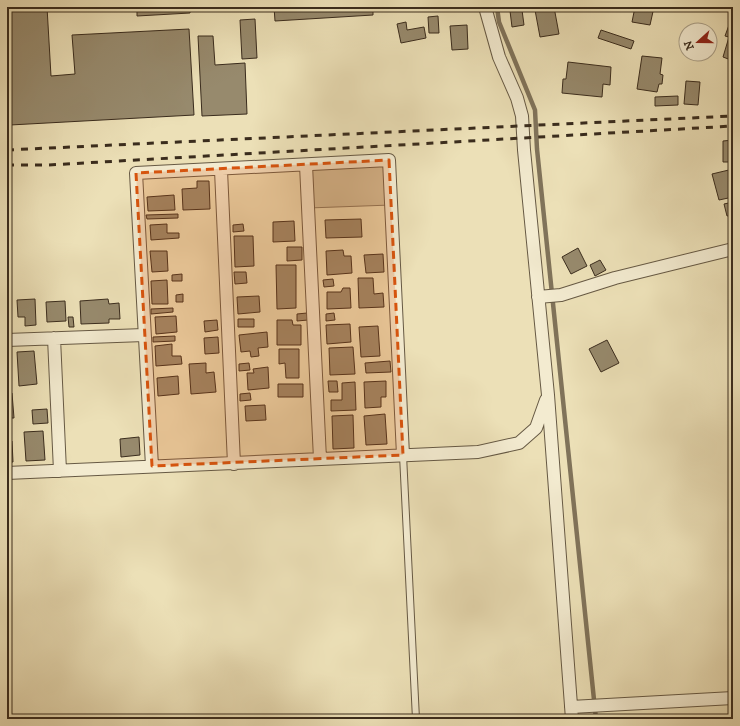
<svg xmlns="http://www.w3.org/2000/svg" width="740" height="726" font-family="'IM FELL DW Pica',serif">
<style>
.green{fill:#cec19d;stroke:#84765d}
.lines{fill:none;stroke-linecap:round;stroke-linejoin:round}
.stream{stroke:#80735a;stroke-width:4.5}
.building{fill:#978a6d;stroke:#3a2c1d}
.lane-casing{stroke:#665944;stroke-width:8}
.street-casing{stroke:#665944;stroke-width:14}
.lane{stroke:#f3ebd0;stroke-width:6}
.street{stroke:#f3ebd0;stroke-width:12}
.rail{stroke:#3a2c1d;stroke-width:3;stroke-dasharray:7 7;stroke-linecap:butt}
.marked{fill:#d7540e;fill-opacity:0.2;stroke:#d7540e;stroke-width:3;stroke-dasharray:8 5;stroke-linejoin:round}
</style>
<rect width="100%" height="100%" fill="#ece0b7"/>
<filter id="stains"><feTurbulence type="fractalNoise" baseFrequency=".005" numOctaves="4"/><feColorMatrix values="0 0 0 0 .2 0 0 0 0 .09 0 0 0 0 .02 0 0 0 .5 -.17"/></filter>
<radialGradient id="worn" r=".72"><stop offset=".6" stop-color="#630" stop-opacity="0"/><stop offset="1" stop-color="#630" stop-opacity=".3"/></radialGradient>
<path class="green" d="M389,160L391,205L308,208L306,165Z"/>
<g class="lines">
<path class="stream" d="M497,7L499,22L535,110L537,149L596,719"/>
</g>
<path class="building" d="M7,7H47L51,76L75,74L72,35L189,29L194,115L10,125L7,124Z
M137,7H190V13L137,16Z
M274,7H373V15L275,21Z
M554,7L559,34L540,37L535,10Z
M635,7H654L650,25L632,22Z
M522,10L524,25L512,27L510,11Z
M438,16L439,33H429L428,17Z
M255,19L257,58L242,59L240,20Z
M406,22L407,30L424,27L426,38L401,43L397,24Z
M467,25L468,49L452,50L450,26Z
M729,25L733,26V56L731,60L723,57L729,37L725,36Z
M601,30L634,41L631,49L598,38Z
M198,36H213L215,65L245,63L247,114L202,116Z
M642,56L662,58L660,74L663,75L662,84H659L657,92L637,89Z
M568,62L611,67L610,85L603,84L602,97L562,93L563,79H566Z
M686,81L700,82L698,105L684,104Z
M678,96V105L655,106V97Z
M733,140V162H723V141Z
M733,169V197L719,200L712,174Z
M197,181H209L210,209L183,210L182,189L197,188Z
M174,195L175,210L148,211L147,197Z
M733,202V215L727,216L724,204Z
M178,214V218L147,219L146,215Z
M361,219L362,237L326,238L325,220Z
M294,221L295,241L273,242V222Z
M167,224V233H179V238L151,240L150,225Z
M243,224L244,231L233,232V225Z
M234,236H253L254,266L235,267Z
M287,247H302V260L287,261Z
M578,248L587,266L571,274L562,257Z
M343,250L344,256H351L352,273L327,275L326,251Z
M150,251H167L168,271L152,272Z
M383,254L384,272L366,273L364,255Z
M600,260L606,270L595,276L590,265Z
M276,265H296V308L277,309Z
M234,272H246L247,283L235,284Z
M182,274V281H172V275Z
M358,278H373L374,294L383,293L384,307L359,308Z
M333,279L334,286L324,287L323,280Z
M167,280L168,304H152L151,281Z
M343,288H350L351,308L327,309V292H341Z
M183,294V302H176V295Z
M259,296L260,312L238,314L237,297Z
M35,299L36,325L25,326V317H18L17,300Z
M108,299L109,304L119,303L120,319H109V323L81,324L80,301Z
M65,301L66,321L47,322L46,302Z
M173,308V312L151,314V309Z
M307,313L308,320L297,321V314Z
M334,313L335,320L326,321V314Z
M176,316L177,332L156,334L155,317Z
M68,317H73L74,327H69Z
M7,318H10V329H7Z
M238,319H254V327H238Z
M217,320L218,330L205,332L204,321Z
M277,320H292L293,325H301V345H277Z
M350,324L351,342L327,344L326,325Z
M378,326L380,356L361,357L359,327Z
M267,332L268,347L258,348L259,356L251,357L250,351L241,352L239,335Z
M175,336V341L153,342V337Z
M218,337L219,353L205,354L204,338Z
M607,340L619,363L601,372L589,349Z
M172,344V356H181L182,364L156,366L155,346Z
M353,347L355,374L330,375L329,348Z
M279,349H299V378H286L285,363L279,364Z
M34,351L37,384L19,386L17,352Z
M7,361H9L11,386H7Z
M390,361L391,372L366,373L365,363Z
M206,363V373L214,372L216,392L191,394L189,364Z
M249,363L250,370L239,371V364Z
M268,367L269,388L248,390L247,373H254L253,369Z
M178,376L179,394L158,396L157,378Z
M328,381H337L338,392H329Z
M386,381V397H381V407L365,408L364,382Z
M355,382L356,410L331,411V400H342V383Z
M278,384H303V397H278Z
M12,393L14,418H7V394Z
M250,393L251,400L240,401V394Z
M265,405L266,420L246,421L245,406Z
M47,409L48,423L33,424L32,410Z
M385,414L387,444L366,445L364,416Z
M353,415L354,448L333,449L332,416Z
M43,431L45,460L26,461L24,432Z
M139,437L140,455L121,457L120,439Z
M7,441H12L13,462H7Z"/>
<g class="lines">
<defs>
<path id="lane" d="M403,455L416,719"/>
<path id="street" d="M485,7L499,57L517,98L522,116L524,150L548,395L572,719
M306,165L320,459
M221,170L234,464
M538,297L561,295L615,278L733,249
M54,338L60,471
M7,340L144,335
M152,466L136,173L389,160L403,455
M7,473L478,452L519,443L536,428L546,400
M571,707L733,698"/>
</defs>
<use href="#lane" class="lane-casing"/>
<use href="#street" class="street-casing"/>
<use href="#lane" class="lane"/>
<use href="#street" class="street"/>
<path class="rail" d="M7,150L733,116
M7,165H49L733,126"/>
</g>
<path class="marked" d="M389,160L403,455L152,466L136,173Z"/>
<rect width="740" height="726" fill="none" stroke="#ece0b7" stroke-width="24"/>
<rect x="8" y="8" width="724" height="710" fill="none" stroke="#3a2c1d" stroke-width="2"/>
<rect x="12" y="12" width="716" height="702" fill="none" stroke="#3a2c1d"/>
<g transform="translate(698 42) rotate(249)"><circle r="19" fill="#f3ebd0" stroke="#a99f88"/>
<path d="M0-3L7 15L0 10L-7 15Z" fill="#8f2418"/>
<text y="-6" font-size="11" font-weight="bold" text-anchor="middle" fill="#3a2c1d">N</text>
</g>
<rect width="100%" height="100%" filter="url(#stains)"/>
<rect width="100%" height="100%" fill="url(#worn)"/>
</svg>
